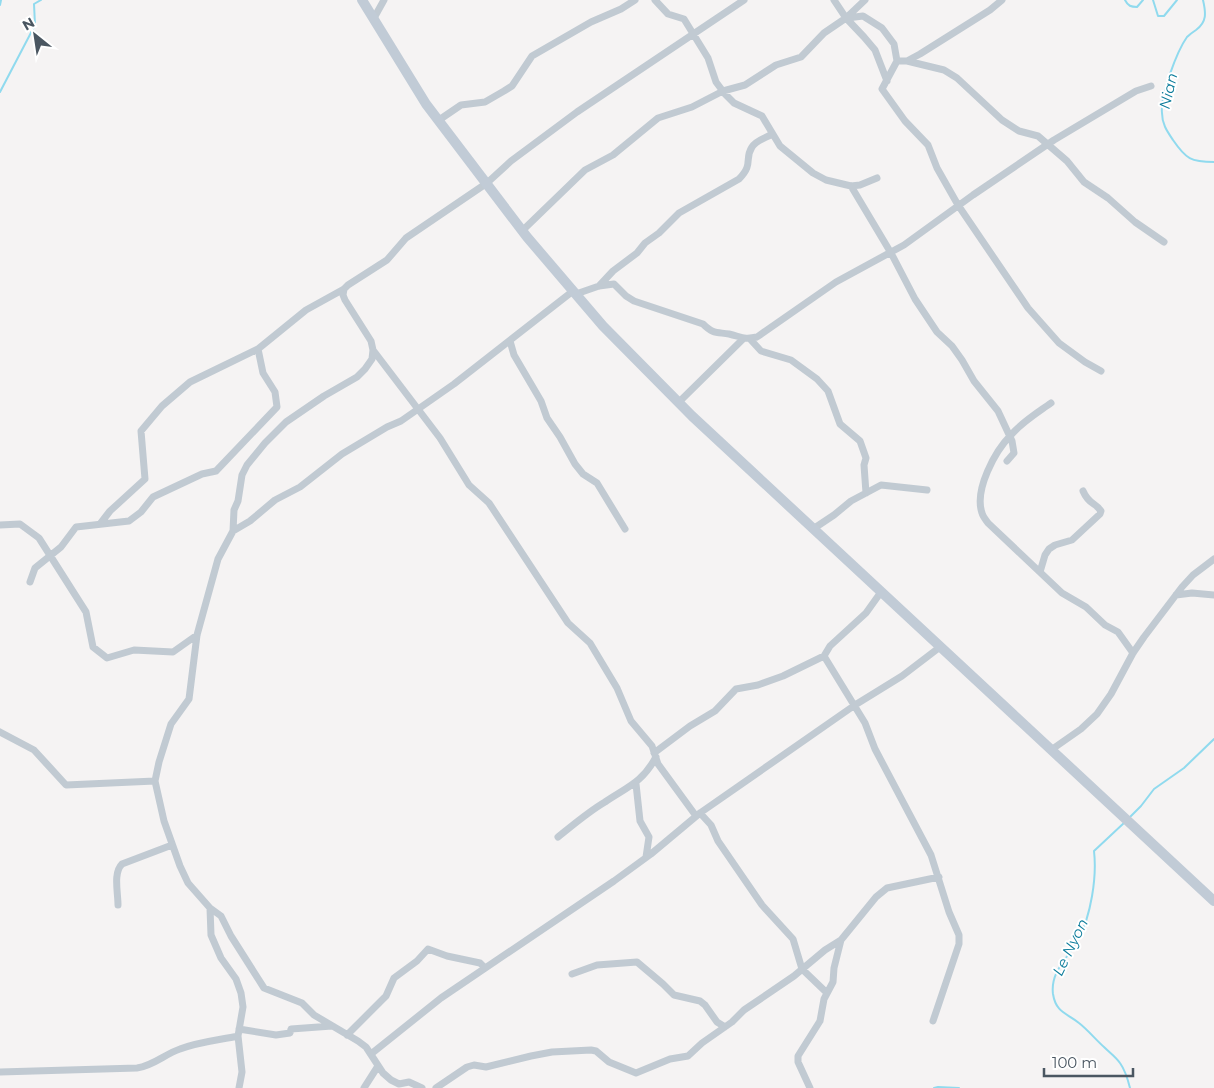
<svg xmlns="http://www.w3.org/2000/svg" width="1214" height="1088" font-family="Montserrat,sans-serif">
<style>
.lines{fill:none;stroke-linecap:round;stroke-linejoin:round}
.stream{stroke:#90daee;stroke-width:2}
.minor{stroke:#c1cad2;stroke-width:7}
.secondary{stroke:#c1cbd6;stroke-width:10}
.labels{text-anchor:middle;dominant-baseline:central;stroke-width:4;stroke-linejoin:round;paint-order:stroke}
.water-label{font-size:15px;font-style:italic;fill:#0c7c9b;stroke:#fff}
</style>
<rect width="100%" height="100%" fill="#f5f3f3"/>
<g class="lines">
<path class="stream" d="M1125,0C1128,6 1131,7 1137,7L1143,0
M1153,0L1158,16H1164L1177,0
M1203,0C1206,13 1207,22 1196,30C1193,32 1189,35 1187,37C1177,51 1160,96 1162,113C1162,124 1167,131 1173,140C1186,159 1191,162 1214,162
M0,5L1,0
M0,92L35,25L34,4L41,0
M1130,817L1141,806L1154,789L1184,768L1214,739
M1125,822L1094,851C1097,877 1091,916 1078,940C1069,957 1050,971 1053,994C1056,1013 1067,1013 1079,1023C1088,1030 1096,1040 1104,1047C1109,1052 1116,1057 1120,1063C1125,1070 1128,1080 1130,1088
M934,1088L938,1087L959,1088"/>
<path class="minor" d="M655,0L668,14L684,19L708,58L716,82L725,94L734,103L762,116L780,146L813,173L826,180L851,186L860,185L877,178
M834,0L846,18L864,37L875,50L887,81
M374,18L384,0
M847,18L863,16L882,28L894,44L897,61H907L920,54L990,10L1002,0
M897,61L882,89L905,121L928,145L937,168L958,205L1028,308L1059,343L1085,362L1101,371
M907,61L944,70L957,78L1002,120L1019,131L1038,136L1067,161L1084,182L1108,198L1135,222L1164,242
M439,120L461,105L485,102L504,91L512,86L532,56L591,22L621,9L635,0
M851,186L891,253L915,299L937,332L952,346L962,360L974,381L998,411L1012,441L1014,453L1007,461
M523,230L585,170L613,155L658,118L692,107L723,91L745,85L776,65L801,57L824,33L846,18L865,0
M599,286L613,271L637,253L645,243L659,233L679,213L739,179C754,164 744,159 752,147C756,140 766,138 772,134
M576,294L599,286L614,284L626,296L634,301L703,324C713,334 716,332 729,334C742,337 744,340 757,337L836,282L904,245L973,195L1054,140L1136,91L1151,86
M750,339L761,351L791,360L817,379L828,391L840,424L860,441L866,458L864,465L866,493
M510,341L514,355L541,401L547,418L560,437L575,464L583,474L597,483L625,529
M373,350L440,438L469,485L489,503L568,623L590,643L617,688L631,721L652,746L658,764L696,816
M679,402L743,339
M1051,403C1037,413 1022,422 1011,435C995,451 974,490 982,513C983,517 986,520 988,523L1062,593L1086,607L1105,625L1118,632L1133,653
M100,524L110,511L145,479L141,431L162,406L190,382L258,349L306,310L344,289L348,285L387,260L406,238L487,183L511,161L577,112L744,0
M0,525L20,524L39,538L86,612L93,647L107,658L134,650L173,652L197,635
M813,529L834,515L851,501L881,485L927,490
M233,531L250,521L275,500L300,487L342,454L387,427L401,421L454,384L573,291
M1040,572L1045,555L1049,549L1055,545L1072,540L1100,514L1101,511C1095,502 1089,505 1083,491
M30,582L35,568L61,547L76,527L129,521L141,512L153,497L202,474L216,471L277,407L275,392L263,373L258,349
M1176,595L1192,593L1214,595
M824,656L865,723L875,749L931,855L949,912L959,935V944L933,1021
M0,732L34,750L66,785L155,781
M1051,750L1081,729L1097,714L1111,694L1133,653L1144,637L1182,587L1193,575L1214,559
M654,753L690,726L715,711L736,689L758,685L783,676L824,656L830,646L866,613L881,592
M636,784L640,821L649,837L646,857
M700,813L711,825L718,841L762,905L793,939L802,969L827,993
M558,837C573,825 588,812 605,802C627,787 642,783 656,757
M118,905C118,892 113,873 122,864L172,845
M210,908L221,916L231,936L264,988L302,1003L314,1015L358,1041L366,1047L383,1073L391,1080L399,1084L409,1082L422,1088
M572,974L597,965L637,962L663,984L674,995L700,1001L705,1005L717,1022L725,1027
M239,1029L276,1035L290,1033L291,1029L332,1026
M347,1035L386,996L394,978L417,961L428,949L447,956L480,963L485,968
M371,1054L441,998L614,881L651,854L700,813L855,705L902,676L940,647
M0,1072L137,1068C153,1066 165,1054 180,1049C198,1042 219,1040 238,1036
M239,1088L242,1072L238,1036L243,1007L241,993L236,979L221,958L211,935L210,908L188,883L180,866L164,821L155,781L159,762L171,724L189,699L197,635L218,559L233,531L234,510L238,501L242,475L247,465L265,443L286,422L324,396L357,377L365,369L372,359L373,350L371,341L345,300L343,295L344,289
M364,1088L378,1066
M436,1088L467,1067L474,1065L486,1067L531,1056L552,1052L591,1050L596,1051L609,1062L636,1073L670,1059L688,1056L702,1043L732,1022L744,1010L794,976L825,950L841,940L876,897L887,888L939,877
M810,1088L798,1062V1056L820,1021L824,999L833,982L834,968L841,940"/>
<path class="secondary" d="M362,0L426,104L527,237L603,326L692,416L1214,901"/>
</g>
<g class="labels">
<g class="water-label">
<text transform="translate(1168 91) rotate(-77)">Nian</text>
<text transform="translate(1070 947) rotate(-64)">Le Nyon</text>
</g>
</g>
<g transform="translate(35 35) rotate(330)" stroke="#ffffff" stroke-width="4" paint-order="stroke">
<path d="M0-4L9 19L0 12L-9 19Z" fill="#4a5661"/>
<text y="-8" font-size="14" font-weight="bold" text-anchor="middle" fill="#4a5661">N</text>
</g>
<path d="M1044 1068v8h89v-8" fill="none" stroke="#4a5661" stroke-width="2.5"/>
<text x="1052" y="1068" font-size="15" fill="#4a5661" stroke="#ffffff" stroke-width="4" paint-order="stroke">100 m</text>
</svg>
